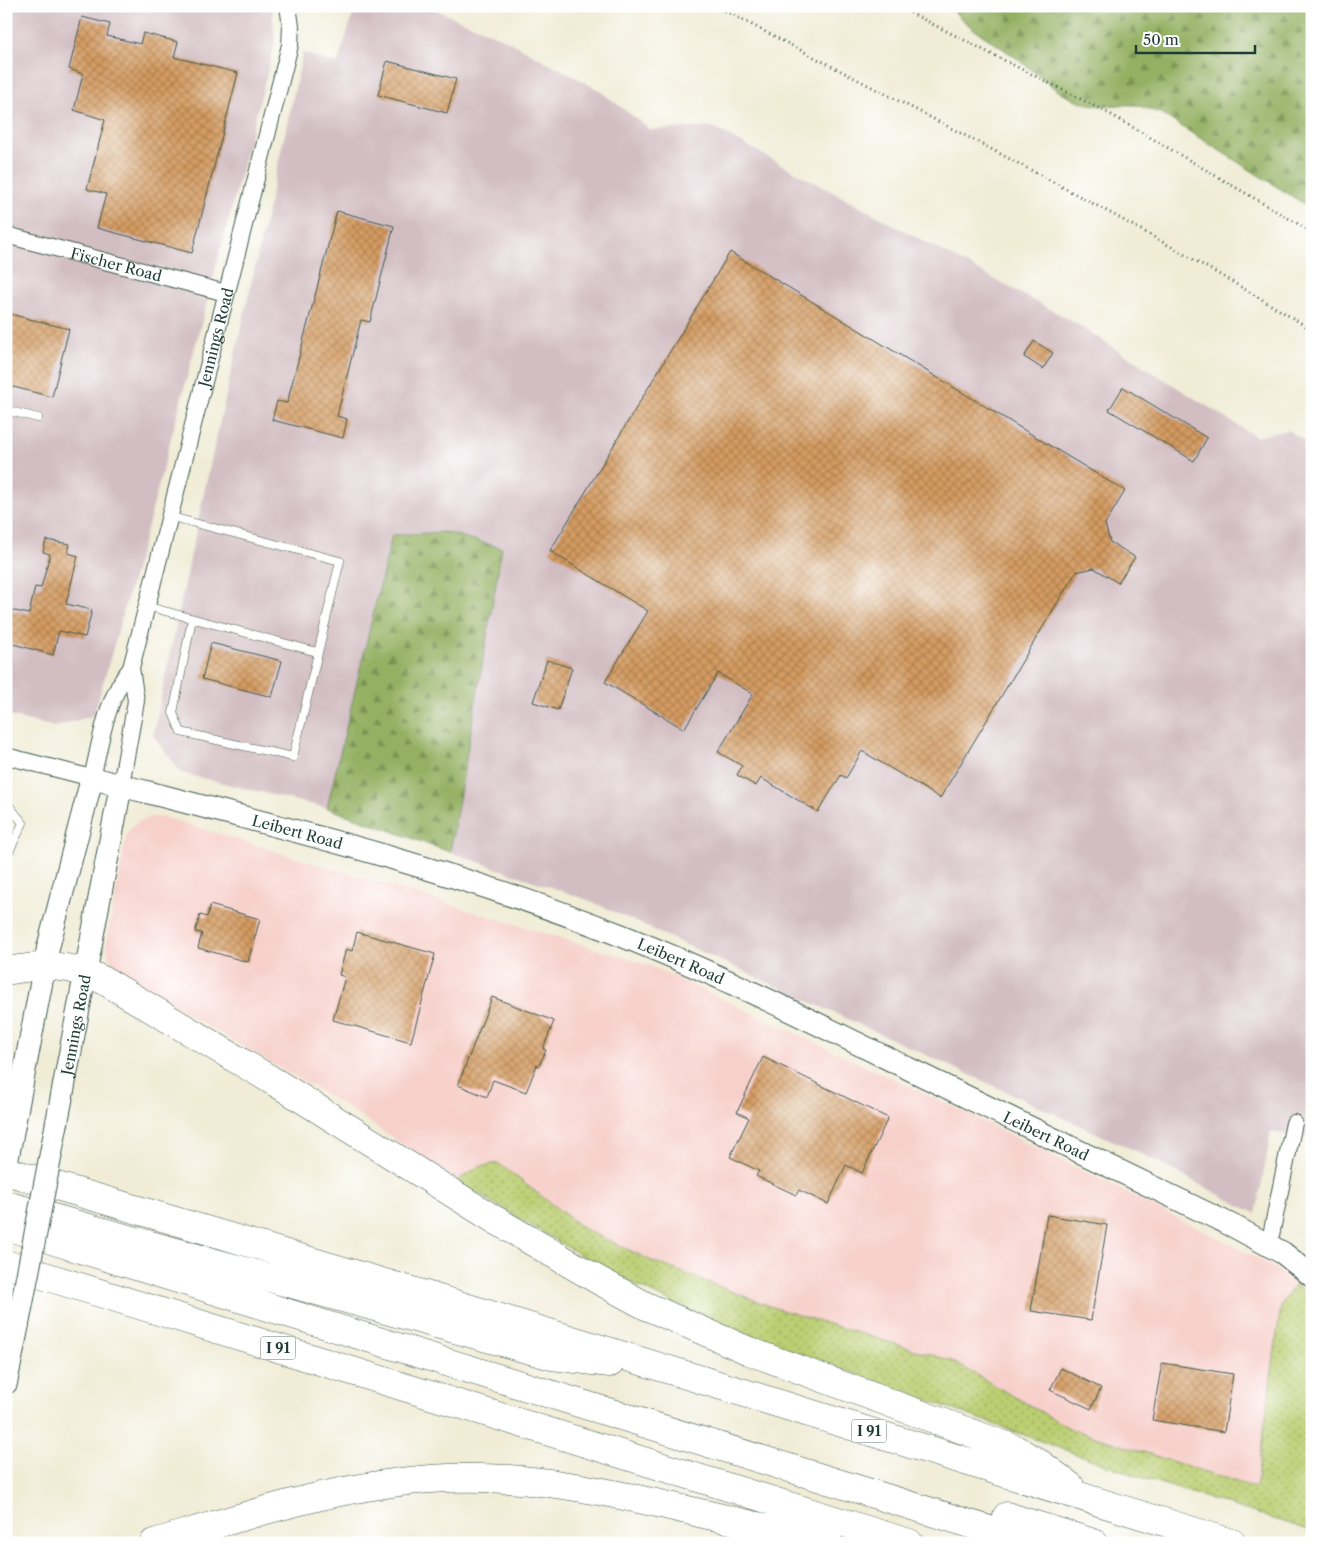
<svg xmlns="http://www.w3.org/2000/svg" width="1318" height="1549" font-family="'Libre Caslon Text',serif">
<style>
.built{fill:#f7d0cb}
.industrial{fill:#d2bec2}
.grass{fill:url(#grass-dots);stroke:#6d8652}
.forest{fill:url(#forest-firs);stroke:#5a774c}
.building{fill:url(#building-cross-hatch)}
.lines{fill:none;stroke-linecap:round;stroke-linejoin:round}
.lane-casing{stroke:#3e574c;stroke-width:9}
.street-casing{stroke:#3e574c;stroke-width:18}
.secondary-casing{stroke:#3e574c;stroke-width:24}
.highway-casing{stroke:#3e574c;stroke-width:29}
.path{stroke:#3e574c;stroke-width:3;stroke-dasharray:1 4;stroke-linecap:butt}
.lane{stroke:#fff;stroke-width:8}
.street{stroke:#fff;stroke-width:16}
.secondary{stroke:#fff;stroke-width:22}
.highway{stroke:#fff;stroke-width:28}
.secondary-bridge-casing{stroke:#3e574c;stroke-width:24;stroke-linecap:butt}
.secondary-bridge{stroke:#fff;stroke-width:22}
.labels{text-anchor:middle;dominant-baseline:central;stroke-width:5;stroke-linejoin:round;paint-order:stroke}
.shield{fill:#fff;stroke:#627771;stroke-width:1}
.shield-label{font-size:14px;font-weight:bold;fill:#1f3d34}
.street-label{font-size:15px;fill:#1f3d34;stroke:#fff}
</style>
<defs>
<pattern id="grass-dots" width="8" height="8" patternUnits="userSpaceOnUse" patternTransform="scale(1.25)"><rect width="8" height="8" fill="#bbce71"/><path d="M2 2h.1M6 6h.1" fill="none" stroke="#97a85e" stroke-width="1.8" stroke-linecap="round"/></pattern>
<pattern id="forest-firs" width="22" height="20" patternUnits="userSpaceOnUse" patternTransform="scale(1.25)"><rect width="22" height="20" fill="#94b163"/><path d="M5 1l3.5 6h-7zM16 11l3.5 6h-7z" fill="#789152"/></pattern>
<pattern id="building-cross-hatch" width="8" height="8" patternUnits="userSpaceOnUse" patternTransform="scale(1.25)"><rect width="8" height="8" fill="#d59b61"/><path d="M0 0l8 8M0 8l8-8" fill="none" stroke="#ac8051"/></pattern>
</defs>
<rect width="100%" height="100%" fill="#fff"/>
<filter id="ink" filterUnits="userSpaceOnUse"><feTurbulence type="fractalNoise" baseFrequency=".02" numOctaves="2"/><feDisplacementMap in="SourceGraphic" scale="10" xChannelSelector="R" yChannelSelector="G"/><feConvolveMatrix kernelMatrix="1 2 1 2 8 2 1 2 1" color-interpolation-filters="sRGB"/></filter>
<filter id="wash" filterUnits="userSpaceOnUse"><feTurbulence type="fractalNoise" baseFrequency=".0096" numOctaves="4" result="noise"/><feDisplacementMap in="SourceGraphic" scale="20" xChannelSelector="R" yChannelSelector="G"/><feGaussianBlur stdDeviation="1.12" result="paint"/><feColorMatrix in="noise" values="0 0 0 0 0 0 0 0 0 0 0 0 0 0 0 0 0 1.4 0 .05"/><feComposite in="paint" operator="in"/></filter>
<g filter="url(#wash)">
<rect width="100%" height="100%" fill="#f0ecd6"/>
<path class="built" d="M150,817H163L649,965L975,1117L1262,1260L1296,1283L1281,1305L1256,1488L1071,1429L952,1361L775,1308L652,1261L584,1229L498,1163L478,1167L457,1181L341,1103L199,1021L131,979L111,962L106,945L127,833L137,822Z"/>
<path class="industrial" d="M6,6H272L275,43L150,518L94,715L55,727L6,715Z
M356,6H415L434,9L502,38L597,89L651,130L712,127L1068,319L1256,437L1288,430L1312,446V1139L1271,1132L1256,1214L1140,1153L588,900L447,851L392,535L327,808L181,773L153,735L205,488L303,53L337,64Z"/>
<path class="grass" d="M498,1163L584,1229L652,1261L775,1308L952,1361L1071,1429L1256,1488L1281,1305L1296,1283L1312,1299V1531L1134,1475L748,1335L662,1298L604,1269L457,1181L478,1167Z"/>
<path class="forest" d="M949,6H1312V209L1160,113C1152,111 1143,106 1135,105C1121,104 1106,107 1093,105C1058,99 1040,74 1012,55C990,39 967,28 949,6Z
M445,532L502,548L450,852L327,808L392,535Z"/>
<g id="blocks">
<path class="building" d="M82,17L110,24L107,36L140,44L143,33L178,42L174,57L238,73L192,253L97,228L106,194L87,189L105,120L74,110L83,74L69,69Z
M387,61L456,79L447,113L378,95Z
M337,211L394,226L370,322L361,320L337,416L347,419L343,438L272,420L277,401L287,403Z
M730,252L1125,491L1105,524L1110,542L1135,557L1118,583L1094,568L1076,572L940,798L862,751L846,778L841,775L818,812L761,778L756,786L737,775L742,766L718,752L753,694L718,673L684,729L605,682L648,611L550,551Z
M6,313L69,329L52,397L6,385Z
M1034,341L1053,353L1043,369L1024,357Z
M1123,387L1207,438L1194,461L1109,410Z
M46,540L70,544L68,553L78,556L66,604L92,610L85,637L59,631L53,655L6,642V609L29,614L35,587L41,588L50,554L43,552Z
M211,643L282,661L272,697L202,679Z
M547,660L572,668L558,710L533,702Z
M210,905L260,919L248,962L198,948L202,933L195,932L200,915L207,917Z
M357,932L435,954L411,1042L333,1020L345,977L339,975L346,949L352,951Z
M492,997L554,1021L543,1049L546,1050L539,1066L537,1065L526,1092L493,1080L487,1097L458,1085Z
M763,1057L888,1118L862,1173L846,1165L828,1204L799,1190L796,1195L756,1176L759,1171L730,1157L749,1118L737,1112Z
M1047,1215L1107,1225L1091,1320L1031,1311Z
M1162,1363L1233,1374L1224,1432L1152,1420Z
M1061,1368L1101,1388L1091,1409L1050,1390Z"/>
</g>
</g>
<g filter="url(#ink)">
<use href="#blocks" fill-opacity="0" stroke="#3e574c" stroke-width="1"/>
<g class="lines">
<defs>
<path id="lane" d="M6,410L38,418
M168,516L340,561L293,757L181,732L173,713L192,619
M6,519L9,509
M146,606L317,652
M6,802L23,823L6,858"/>
<g id="street">
<path id="s1" d="M6,235L226,293"/>
<path id="s2" d="M6,756L92,778C101,741 106,698 131,668L290,45L291,26L288,6"/>
<path d="M121,785L136,701L131,668"/>
<path d="M1269,1245L1294,1123"/>
</g>
<g id="secondary">
<path id="s3" d="M57,1122L121,785"/>
<path id="s4" d="M6,1166L48,948L92,778C270,824 448,867 620,935C716,973 808,1019 901,1065C1012,1119 1123,1173 1235,1227L1283,1253L1312,1276"/>
<path d="M6,1383L18,1324"/>
</g>
<path id="highway" d="M6,971C46,964 68,963 105,981L283,1087L492,1218L598,1280L646,1306L749,1351L1015,1449L1039,1463L1070,1486
M6,1171L429,1296L1232,1543
M6,1205L552,1356L610,1363
M6,1226L1032,1543
M138,1241L176,1259L204,1268
M6,1264L909,1543
M1007,1516L1094,1543
M154,1543C251,1514 347,1482 449,1478C526,1475 600,1490 674,1507C725,1519 777,1530 829,1543"/>
</defs>
<use href="#lane" class="lane-casing"/>
<use href="#street" class="street-casing"/>
<use href="#secondary" class="secondary-casing"/>
<use href="#highway" class="highway-casing"/>
<path class="path" d="M716,6C916,111 1120,211 1312,330
M897,6L1110,114L1312,232"/>
<use href="#lane" class="lane"/>
<use href="#street" class="street"/>
<use href="#secondary" class="secondary"/>
<use href="#highway" class="highway"/>
<defs>
<path id="secondary-bridge" d="M18,1324L57,1122"/>
</defs>
<use href="#secondary-bridge" class="secondary-bridge-casing"/>
<use href="#secondary-bridge" class="secondary-bridge"/>
</g>
</g>
<g class="labels">
<g class="shield">
<rect x="260.5" y="1336.5" width="35" height="23" rx="4"/>
<rect x="851.5" y="1419.5" width="35" height="23" rx="4"/>
</g>
<g class="shield-label">
<text x="278" y="1348">I 91</text>
<text x="869" y="1431">I 91</text>
</g>
<g class="street-label">
<text stroke="none"><textPath href="#s1" startOffset="114">Fischer Road</textPath></text>
<text stroke="none"><textPath href="#s2" startOffset="548">Jennings Road</textPath></text>
<text stroke="none"><textPath href="#s4" startOffset="610">Leibert Road</textPath></text>
<text stroke="none"><textPath href="#s4" startOffset="1015">Leibert Road</textPath></text>
<text stroke="none"><textPath href="#s3" startOffset="99">Jennings Road</textPath></text>
<text stroke="none"><textPath href="#s4" startOffset="1420">Leibert Road</textPath></text>
</g>
</g>
<rect width="1318" height="1549" fill="none" stroke="#fff" stroke-width="25"/>
<path d="M1136 45v8h119v-8" fill="none" stroke="#1f3d34" stroke-width="2.5"/>
<text x="1143" y="45" font-size="15" fill="#1f3d34" stroke="#ffffff" stroke-width="4" paint-order="stroke">50 m</text>
</svg>
